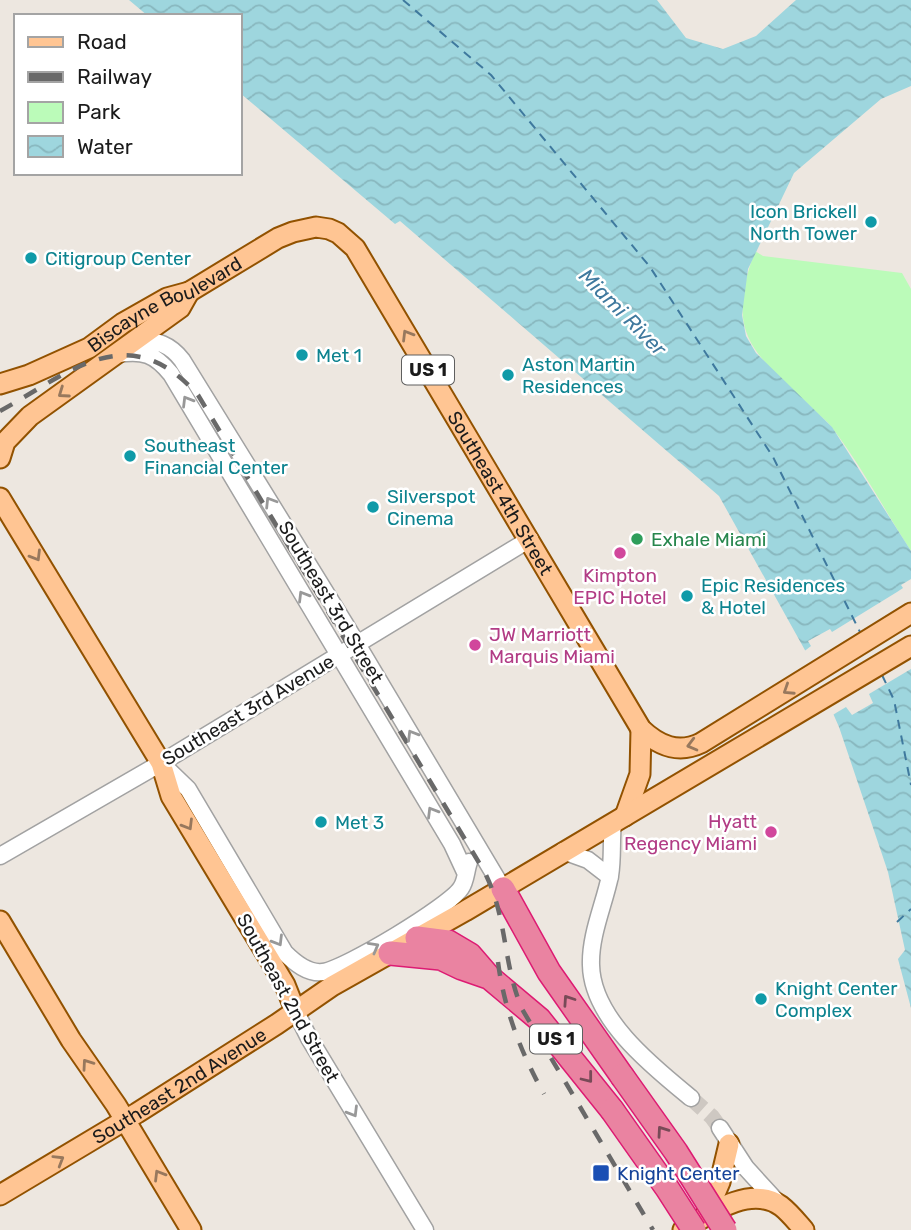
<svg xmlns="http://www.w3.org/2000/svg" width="911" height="1230" font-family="Rubik,sans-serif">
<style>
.park{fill:#bbfbb9}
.water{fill:url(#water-waves)}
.pier{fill:#ede7e0}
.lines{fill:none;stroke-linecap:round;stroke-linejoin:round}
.ferry{stroke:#3f799e;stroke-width:2;stroke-dasharray:9 7;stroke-linecap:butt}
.minor-tunnel{stroke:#cec8c2;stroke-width:16;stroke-dasharray:16 8;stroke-linecap:butt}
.minor-casing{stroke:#a2a2a2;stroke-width:19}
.major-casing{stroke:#925200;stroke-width:23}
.highway-casing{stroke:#dd1b73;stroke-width:26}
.minor{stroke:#fff;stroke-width:16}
.major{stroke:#ffc593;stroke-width:19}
.highway{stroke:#ea83a1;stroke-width:23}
.rail{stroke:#696969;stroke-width:4.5;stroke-dasharray:14 14;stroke-linecap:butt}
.highway-bridge-casing{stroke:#dd1b73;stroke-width:26;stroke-linecap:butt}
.highway-bridge{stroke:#ea83a1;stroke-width:23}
.oneway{stroke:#98785d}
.oneway2{stroke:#989898}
.oneway3{stroke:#784a57}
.culture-dot{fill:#0f9aa8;stroke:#fff;stroke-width:2.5}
.leisure-dot{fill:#2e9e5b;stroke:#fff;stroke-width:2.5}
.hotel-dot{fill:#d1479c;stroke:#fff;stroke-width:2.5}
.transit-dot{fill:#1a4fb4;stroke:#fff;stroke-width:2.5}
.labels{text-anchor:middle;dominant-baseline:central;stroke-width:5;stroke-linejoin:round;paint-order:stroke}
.shield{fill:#fff;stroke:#5f5f5f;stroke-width:2}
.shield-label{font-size:18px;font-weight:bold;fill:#1b1b1b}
.culture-label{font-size:19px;fill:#0d838f;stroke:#fff;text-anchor:start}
.street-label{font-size:19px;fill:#1b1b1b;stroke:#fff}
.leisure-label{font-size:19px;fill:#27864d;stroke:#fff;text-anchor:start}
.hotel-label{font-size:19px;fill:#b23c85;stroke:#fff}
.transit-label{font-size:19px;fill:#164399;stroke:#fff;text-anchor:start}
.water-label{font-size:21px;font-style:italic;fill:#3f799e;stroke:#fff}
</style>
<defs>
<pattern id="water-waves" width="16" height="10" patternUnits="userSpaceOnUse" patternTransform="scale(1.75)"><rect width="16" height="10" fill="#9ed6de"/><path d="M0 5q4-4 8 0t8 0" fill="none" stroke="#88b7be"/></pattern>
</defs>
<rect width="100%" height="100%" fill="#ede7e0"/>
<path class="park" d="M755,251L763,256L902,273L911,289V551C885,511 862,467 833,429C827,420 817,414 810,406C753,352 724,335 755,251Z"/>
<path class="water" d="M129,0H657L686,38L723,49L756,36L796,0H911V86L881,99L794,173L748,269L742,315L746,336L756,353L832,427L911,551V1008L898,959L905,950L888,872L839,727L806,652L719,496L400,221L395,224L240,93V16H148Z"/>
<path class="pier" d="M911,579V669L869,694L873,703L852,715L846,707L831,716L802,653L811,646L808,641L830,629L832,632L897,592L903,588L901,585Z"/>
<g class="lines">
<path class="ferry" d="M403,0L491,75L650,267L773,457L860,632
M882,675L894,700L911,785
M897,922L911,909"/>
<path class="minor-tunnel" d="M691,1098L712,1117L720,1128"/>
<defs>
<path id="minor" d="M138,339C157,341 170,344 182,360L345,624L503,889
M118,354C143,350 155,354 171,374L452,844L465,872
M161,763L188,789L285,953C295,963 308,974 323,972C345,969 450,906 461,888C466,881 466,870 469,862
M613,822C611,840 613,858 610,876C604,905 590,935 591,965C592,1019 653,1067 691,1098
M563,851L588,860L610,877
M0,856L161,763L530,539
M295,1010L309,1038L425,1230
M720,1128L746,1168L778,1203"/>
<g id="major">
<path id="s1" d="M0,384L29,375L89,348L123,323L167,298L189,292L278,238L293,232L316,227L329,229L338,233L355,248L641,729C659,746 678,754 701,743L911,613"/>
<path d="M0,458L5,442L30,416L180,308L189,292"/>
<path d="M0,498L161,763L171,796L285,985L295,1010"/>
<path d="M625,816L640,774L641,729"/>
<path d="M0,921L71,1040L116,1105L191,1230"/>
<path id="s2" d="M0,1195L137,1113L277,1024L332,986L465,911L911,646"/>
<path d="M706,1215L720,1182L729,1144"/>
<path d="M683,1230C709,1214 750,1184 781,1206C789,1212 797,1222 804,1230"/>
</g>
<path id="highway" d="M503,889L549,972L622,1076
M417,938L448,942L470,955L489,977L539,1019L612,1110
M390,953L441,958L462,968L488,977"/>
</defs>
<use href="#minor" class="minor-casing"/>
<use href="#major" class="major-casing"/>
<use href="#highway" class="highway-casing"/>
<use href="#minor" class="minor"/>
<use href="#major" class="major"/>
<use href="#highway" class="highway"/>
<path class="rail" d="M0,411C70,373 128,316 198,395L484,871C508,918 502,961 522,1009L653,1230
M498,962C504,1009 521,1053 544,1094"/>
<defs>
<path id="highway-bridge" d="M622,1076L676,1152L725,1230
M612,1110L667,1188L694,1230"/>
</defs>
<use href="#highway-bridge" class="highway-bridge-casing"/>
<use href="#highway-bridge" class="highway-bridge"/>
</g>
<defs><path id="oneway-chevron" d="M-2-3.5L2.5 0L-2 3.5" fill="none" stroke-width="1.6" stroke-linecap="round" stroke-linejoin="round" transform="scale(1.75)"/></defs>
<g class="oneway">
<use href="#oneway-chevron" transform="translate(407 335) rotate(-121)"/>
<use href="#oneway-chevron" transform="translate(63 393) rotate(145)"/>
<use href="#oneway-chevron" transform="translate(36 556) rotate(59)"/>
<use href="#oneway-chevron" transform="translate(788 690) rotate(147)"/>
<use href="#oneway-chevron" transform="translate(692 745) rotate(165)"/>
<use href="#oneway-chevron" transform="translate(188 825) rotate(59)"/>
<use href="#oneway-chevron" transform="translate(87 1064) rotate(-125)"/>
<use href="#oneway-chevron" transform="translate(59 1160) rotate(-31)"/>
<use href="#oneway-chevron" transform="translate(159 1175) rotate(-121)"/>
</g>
<g class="oneway2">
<use href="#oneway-chevron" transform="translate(187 401) rotate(-121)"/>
<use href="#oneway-chevron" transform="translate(270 502) rotate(-122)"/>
<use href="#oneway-chevron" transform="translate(303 596) rotate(-121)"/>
<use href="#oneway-chevron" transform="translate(412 735) rotate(-121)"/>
<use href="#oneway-chevron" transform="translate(432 812) rotate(-121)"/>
<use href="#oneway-chevron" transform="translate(278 941) rotate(59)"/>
<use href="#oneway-chevron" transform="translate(374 947) rotate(-29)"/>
<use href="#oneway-chevron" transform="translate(353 1112) rotate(59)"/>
</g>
<g class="oneway3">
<use href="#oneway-chevron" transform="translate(568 1000) rotate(-124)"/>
<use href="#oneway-chevron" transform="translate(588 1078) rotate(52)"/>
<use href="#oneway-chevron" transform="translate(662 1131) rotate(-125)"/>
</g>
<g class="culture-dot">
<circle cx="871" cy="222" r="7"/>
<circle cx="31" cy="258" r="7"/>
<circle cx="302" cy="355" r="7"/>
<circle cx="508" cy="375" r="7"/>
<circle cx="130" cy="456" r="7"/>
<circle cx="373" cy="507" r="7"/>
<circle cx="687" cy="596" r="7"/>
<circle cx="321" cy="822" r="7"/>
<circle cx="761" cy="999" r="7"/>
</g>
<circle class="leisure-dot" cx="637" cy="539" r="7"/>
<g class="hotel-dot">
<circle cx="620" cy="553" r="7"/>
<circle cx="475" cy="645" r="7"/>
<circle cx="771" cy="832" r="7"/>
</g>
<rect class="transit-dot" x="592" y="1164" width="18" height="18" rx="3.5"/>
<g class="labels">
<g class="shield">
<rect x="402" y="355.5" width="52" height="29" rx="5"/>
<rect x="530" y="1024.5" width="52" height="29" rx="5"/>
</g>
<g class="shield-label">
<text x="428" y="370">US 1</text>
<text x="556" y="1039">US 1</text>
</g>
<g class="culture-label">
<text x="857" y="211" text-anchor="end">Icon Brickell<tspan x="857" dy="22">North Tower</tspan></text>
<text x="45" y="258">Citigroup Center</text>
<text x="316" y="355">Met 1</text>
<text x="522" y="364">Aston Martin<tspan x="522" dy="22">Residences</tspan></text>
<text x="144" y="445">Southeast<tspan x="144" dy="22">Financial Center</tspan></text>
<text x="387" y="496">Silverspot<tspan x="387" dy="22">Cinema</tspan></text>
<text x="701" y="585">Epic Residences<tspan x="701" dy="22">&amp; Hotel</tspan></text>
<text x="335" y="822">Met 3</text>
<text x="775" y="988">Knight Center<tspan x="775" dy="22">Complex</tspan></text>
</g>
<g class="street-label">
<text stroke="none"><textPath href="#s1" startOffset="184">Biscayne Boulevard</textPath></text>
<text stroke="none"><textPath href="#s1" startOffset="686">Southeast 4th Street</textPath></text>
<text transform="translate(331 602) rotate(59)">Southeast 3rd Street</text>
<text transform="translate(248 710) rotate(-31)">Southeast 3rd Avenue</text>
<text transform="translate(288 998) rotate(61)">Southeast 2nd Street</text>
<text stroke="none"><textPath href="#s2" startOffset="210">Southeast 2nd Avenue</textPath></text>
</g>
<g class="leisure-label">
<text x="651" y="539">Exhale Miami</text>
</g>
<g class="hotel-label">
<text x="620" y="575">Kimpton<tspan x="620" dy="22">EPIC Hotel</tspan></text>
<text x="489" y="634" text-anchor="start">JW Marriott<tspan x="489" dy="22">Marquis Miami</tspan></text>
<text x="757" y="821" text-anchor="end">Hyatt<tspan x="757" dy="22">Regency Miami</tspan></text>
</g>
<g class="transit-label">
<text x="617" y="1173">Knight Center</text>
</g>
<g class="water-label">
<text transform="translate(623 312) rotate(45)">Miami River</text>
</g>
</g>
<rect x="14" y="14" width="228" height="161" fill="#ffffff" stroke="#a4a4a4" stroke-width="2"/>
<rect x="28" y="37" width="35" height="10" fill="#ffc593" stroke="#a4a4a4" stroke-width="2"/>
<text x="77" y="49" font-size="21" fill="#1b1b1b">Road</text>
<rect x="28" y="72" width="35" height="10" fill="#696969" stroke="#a4a4a4" stroke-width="2"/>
<text x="77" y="84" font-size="21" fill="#1b1b1b">Railway</text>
<rect x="28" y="102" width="35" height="21" fill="#bbfbb9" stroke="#a4a4a4" stroke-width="2"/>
<text x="77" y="119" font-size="21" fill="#1b1b1b">Park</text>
<rect x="28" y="136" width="35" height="21" fill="url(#water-waves)" stroke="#a4a4a4" stroke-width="2"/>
<text x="77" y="154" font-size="21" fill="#1b1b1b">Water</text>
</svg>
